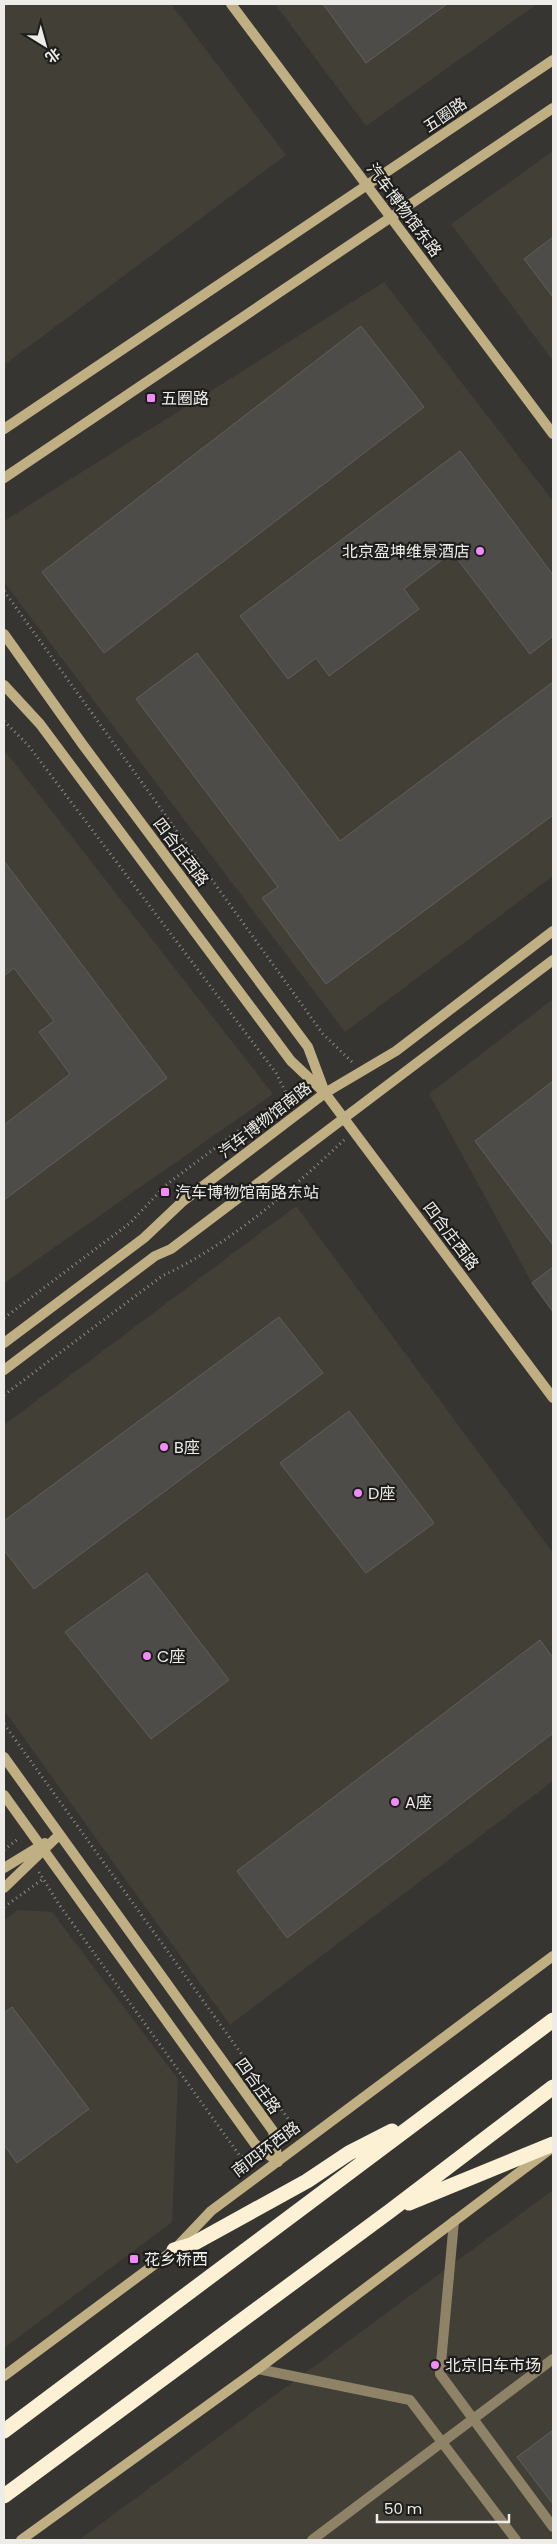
<svg xmlns="http://www.w3.org/2000/svg" width="557" height="2544" font-family="Poppins,'Noto Sans SC',sans-serif">
<style>
.built{fill:#423f36}
.building{fill:#4e4c48;stroke:#615f5b}
.lines{fill:none;stroke-linecap:round;stroke-linejoin:round}
.path{stroke:#8f8e8b;stroke-width:3;stroke-dasharray:1 4;stroke-linecap:butt}
.street{stroke:#8e8367;stroke-width:10}
.secondary{stroke:#c0af82;stroke-width:10}
.highway{stroke:#fcf1d5;stroke-width:15}
.poi-dot{fill:#f18bf5;stroke:#1d1d1b;stroke-width:2}
.labels{text-anchor:middle;dominant-baseline:central;stroke-width:4.5;stroke-linejoin:round;paint-order:stroke}
.street-label{font-size:16px;fill:#edece9;stroke:#1d1d1b}
.poi-label{font-size:16px;fill:#edece9;stroke:#1d1d1b;text-anchor:start}
</style>
<rect width="100%" height="100%" fill="#373532"/>
<path class="built" d="M4,4H171L286,155L4,365Z
M275,4H537L366,126Z
M553,151V361L451,224Z
M384,282L553,501V876L345,1032L4,582V521Z
M4,750L273,1094L4,1283Z
M553,999V1312L532,1283L429,1094Z
M296,1206L553,1553V1781L230,2025L4,1710V1425Z
M18,1910L52,1912L178,2079L172,2222L4,2348V1920Z
M553,2190V2540H79Z"/>
<path class="building" d="M323,4H447L366,63Z
M553,237V297L524,259Z
M361,326L424,407L104,653L42,572Z
M460,451L553,575V636L530,654L452,552L404,589L419,609L329,676L316,658L288,679L240,616Z
M197,653L340,841L553,682V815L326,984L262,898L278,887L136,699Z
M4,861L167,1078L4,1200V1125L70,1074L39,1032L54,1021L14,968L4,976Z
M553,1081V1245L475,1141Z
M553,1267V1312L532,1283Z
M279,1317L323,1373L34,1589L4,1550V1521Z
M349,1411L434,1523L366,1573L280,1463Z
M147,1573L229,1680L151,1739L65,1632Z
M540,1640L553,1658V1733L287,1938L237,1871Z
M12,2007L89,2109L17,2163L4,2145V2013Z
M553,2430V2504L517,2457Z"/>
<g class="lines">
<path class="path" d="M4,591L323,1034L352,1062
M4,721L28,745L276,1073L291,1103
M4,1318L130,1223L167,1184L265,1111L304,1090
M4,1395L162,1276C229,1245 291,1190 344,1140
M4,1724L289,2120L287,2129
M4,1850L18,1839
M39,1872L58,1903L240,2156L249,2157
M4,1907L43,1879"/>
<path class="street" d="M454,2221L440,2374L553,2527
M258,2369L410,2400L516,2540
M312,2540L553,2359"/>
<path class="secondary" d="M231,4L553,434
M4,429L553,60
M4,478L553,108
M4,634L83,745L308,1047L324,1090
M4,685L40,724L291,1061L325,1093L553,1398
M4,1343L144,1238L182,1202L325,1093L396,1051L553,931
M4,1370L155,1256L171,1249L553,960
M4,1757L273,2131L278,2162
M4,1795L255,2144L278,2162
M4,1868L45,1843
M4,1888L59,1835
M4,2376L174,2250L211,2211L553,1956
M21,2540L258,2369L549,2150"/>
<path class="highway" d="M409,2203L553,2144
M174,2250L191,2245L307,2181L349,2153L392,2131
M4,2431L553,2020
M4,2496L390,2211L553,2087"/>
</g>
<g class="poi-dot">
<rect x="146" y="393" width="10" height="10" rx="2.5"/>
<circle cx="480" cy="551" r="5"/>
<rect x="160" y="1187" width="10" height="10" rx="2.5"/>
<circle cx="164" cy="1447" r="5"/>
<circle cx="358" cy="1493" r="5"/>
<circle cx="147" cy="1656" r="5"/>
<circle cx="395" cy="1802" r="5"/>
<rect x="129" y="2254" width="10" height="10" rx="2.5"/>
<circle cx="435" cy="2365" r="5"/>
</g>
<g class="labels">
<g class="street-label">
<text transform="translate(445 115) rotate(-34)">五圈路</text>
<text transform="translate(404 210) rotate(53)">汽车博物馆东路</text>
<text transform="translate(181 852) rotate(53)">四合庄西路</text>
<text transform="translate(265 1120) rotate(-38)">汽车博物馆南路</text>
<text transform="translate(451 1236) rotate(53)">四合庄西路</text>
<text transform="translate(258 2086) rotate(54)">四合庄路</text>
<text transform="translate(266 2149) rotate(-37)">南四环西路</text>
</g>
<g class="poi-label">
<text x="161" y="398">五圈路</text>
<text x="470" y="551" text-anchor="end">北京盈坤维景酒店</text>
<text x="175" y="1192">汽车博物馆南路东站</text>
<text x="174" y="1447">B座</text>
<text x="368" y="1493">D座</text>
<text x="157" y="1656">C座</text>
<text x="405" y="1802">A座</text>
<text x="144" y="2259">花乡桥西</text>
<text x="445" y="2365">北京旧车市场</text>
</g>
</g>
<rect width="557" height="2544" fill="none" stroke="#edece9" stroke-width="10"/>
<g transform="translate(45 45) rotate(143)" stroke="#1d1d1b" stroke-width="4" paint-order="stroke">
<path d="M0-4L9 19L0 12L-9 19Z" fill="#edece9"/>
<text y="-8" font-size="14" font-weight="bold" text-anchor="middle" fill="#edece9">北</text>
</g>
<path d="M377 2514v8h132v-8" fill="none" stroke="#edece9" stroke-width="2.5"/>
<text x="384" y="2514" font-size="15" fill="#edece9" stroke="#1d1d1b" stroke-width="4" paint-order="stroke">50 m</text>
</svg>
